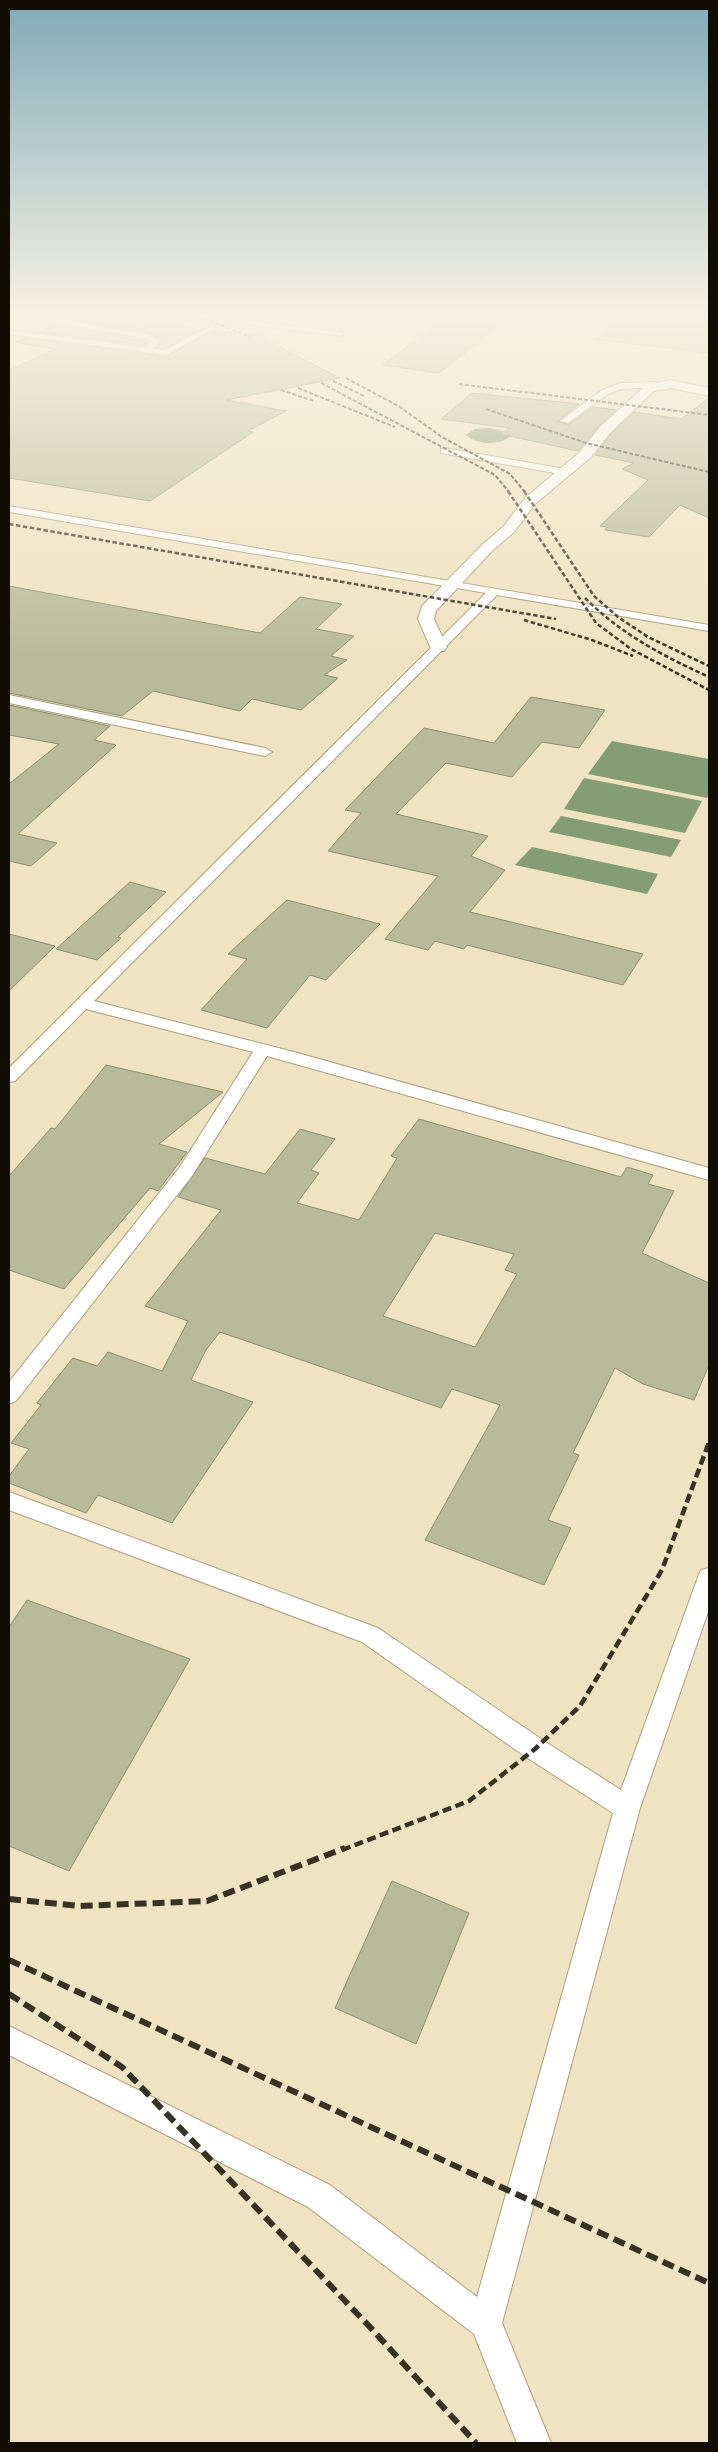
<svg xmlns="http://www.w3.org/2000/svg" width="718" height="2452" font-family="'PT Serif',serif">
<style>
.water{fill:#849d72}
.building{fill:#b8bb99;stroke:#8c8f6e;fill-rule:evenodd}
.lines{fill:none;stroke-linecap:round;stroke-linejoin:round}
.service-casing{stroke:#aa9e7e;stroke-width:2}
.minor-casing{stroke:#aa9e7e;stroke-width:2}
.service{fill:#fff;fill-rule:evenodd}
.minor{fill:#fff;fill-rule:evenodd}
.rail-far3{stroke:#373224;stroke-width:2;stroke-dasharray:4 2;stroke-linecap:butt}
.rail-far2{stroke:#373224;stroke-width:2.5;stroke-dasharray:4.5 2.5;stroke-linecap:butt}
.rail-far1{stroke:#373224;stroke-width:4.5;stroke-dasharray:9 4.5;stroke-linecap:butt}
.rail{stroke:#373224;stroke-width:6;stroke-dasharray:12 6;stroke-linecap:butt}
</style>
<rect width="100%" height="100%" fill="#f0e3c1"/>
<path class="water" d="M489,428L507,432L511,436C500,446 476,445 466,435L475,429Z
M612,741L709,759V794L707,798L588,774Z
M584,778L702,801L685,833L564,809Z
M561,816L681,840L671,857L549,832Z
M532,847L658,874L647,894L515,865Z"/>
<path class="building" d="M85,314H91L201,329L165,348H157L163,342L150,333L72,319Z
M452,314H514L439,373L383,365Z
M625,314H709V353L595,339Z
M56,325L66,326L148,342L142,345L40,332Z
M214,331L256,335L340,378L226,400L286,411L248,431L253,432L150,501L9,478V371L54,349L16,342L25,338L166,357Z
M472,393L579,404L558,421L568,425L594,407L616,410L599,426L578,451L500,434L510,428L441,419Z
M709,398V518L680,505L649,537L605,530L607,527L600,526L648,480L622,469L634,463L595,455L611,434L634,412L681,419Z
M9,586L260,633L300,597L342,604L316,629L354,636L331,656L347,660L324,675L338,678L301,710L252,699L240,711L153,691L122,716L9,693Z
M531,697L605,710L579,748L542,742L512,777L446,763L396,814L488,836L471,856L505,870L470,912L643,954L623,985L467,945L464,949L435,941L428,950L385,939L438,876L328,851L361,813L345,810L424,728L494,743Z
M9,705L110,726L94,740L116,745L18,834L57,843L31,866L9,861V784L59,744L9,735Z
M130,882L166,892L118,937L121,938L97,960L56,949Z
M287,900L380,924L326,980L310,975L267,1028L201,1010L247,959L228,954Z
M9,934L55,946L9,991Z
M106,1065L223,1092L159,1144L187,1152L158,1191L150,1188L64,1289L9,1270V1176L51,1128L55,1129Z
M419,1119L621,1177L627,1167L653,1175L648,1184L674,1191L642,1253L709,1283V1365L694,1400L643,1384L615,1368L573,1453L579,1455L548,1520L571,1528L544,1585L425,1540L500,1405L452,1389L441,1408L220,1332L206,1350L191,1380L253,1402L172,1523L98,1495L86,1513L9,1483V1476L29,1449L11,1443L41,1405L37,1403L73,1358L97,1366L108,1352L162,1371L188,1321L145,1306L221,1210L178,1197L205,1158L265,1174L300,1129L335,1139L311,1170L319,1173L297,1203L359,1220L397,1158L391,1156ZM435,1233L514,1254L505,1270L517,1274L475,1347L383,1316Z
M27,1600L190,1659L69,1871L9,1846V1627Z
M392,1881L469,1913L416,2044L335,2008Z"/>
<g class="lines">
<defs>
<path id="service" d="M9,317L66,320L150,335L161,342L152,349L165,350L225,318L340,332L344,334L340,336L226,322L166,355L9,334V330L142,347L152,342L148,339L66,324L9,321Z
M655,382L658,383V387L622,389L608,394L568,423L560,421L602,390L621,383Z
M444,448L566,469L571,472L566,475L441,453V449Z
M9,506L709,625V631L497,595L94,1001L294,1052L709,1168V1180L267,1056L192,1176L16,1401L9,1404V1382L179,1168L253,1052L86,1009L15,1081L9,1082V1068L486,593L9,512Z
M9,695L265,748L272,752L265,756L9,703Z
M9,1492L378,1628L544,1741L621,1790L698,1577L701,1570L709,1568V1609L640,1808L502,2323L551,2443H517L474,2334L308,2207L9,2055V2026L330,2185L477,2297L613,1813L526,1757L362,1642L9,1510Z"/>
<path id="minor" d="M671,380L709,388V396L671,388L654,391L610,433L590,458L535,504L514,532L492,551L436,611L434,619L447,647L444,651H432L418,619L422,606L482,545L504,526L525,498L580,452L600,427L646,385Z"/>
</defs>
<use href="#service" class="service-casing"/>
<use href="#minor" class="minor-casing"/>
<use href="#service" class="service"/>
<use href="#minor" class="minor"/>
<path class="rail-far3" d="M181,314L211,321L250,337
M346,378L400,407L442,437L510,474L525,492
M333,381L364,396
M321,383L495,475L509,492
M459,384L709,415
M298,388L395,427
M281,390L314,401
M486,409L586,443L709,472"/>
<path class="rail-far2" d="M508,491L596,623L631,649L709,690
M524,491L594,596L618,617L648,637L709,666
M9,524L556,619
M585,598C621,634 663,656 709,677
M524,620L592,640L633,656"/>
<path class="rail-far1" d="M342,1850L469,1801L535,1749L580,1706L662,1570L709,1442"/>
<path class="rail" d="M9,1899L80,1906L207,1901L345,1848
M9,1960L709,2283
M9,1994L122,2067L369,2326L476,2443"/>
</g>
<linearGradient id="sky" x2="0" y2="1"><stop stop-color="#80abb9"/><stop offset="0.48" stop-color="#f8f2e3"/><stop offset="1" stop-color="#f8f2e3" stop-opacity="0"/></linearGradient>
<rect width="718" height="657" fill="url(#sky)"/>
<rect width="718" height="2452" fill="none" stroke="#110d03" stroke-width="20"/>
</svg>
